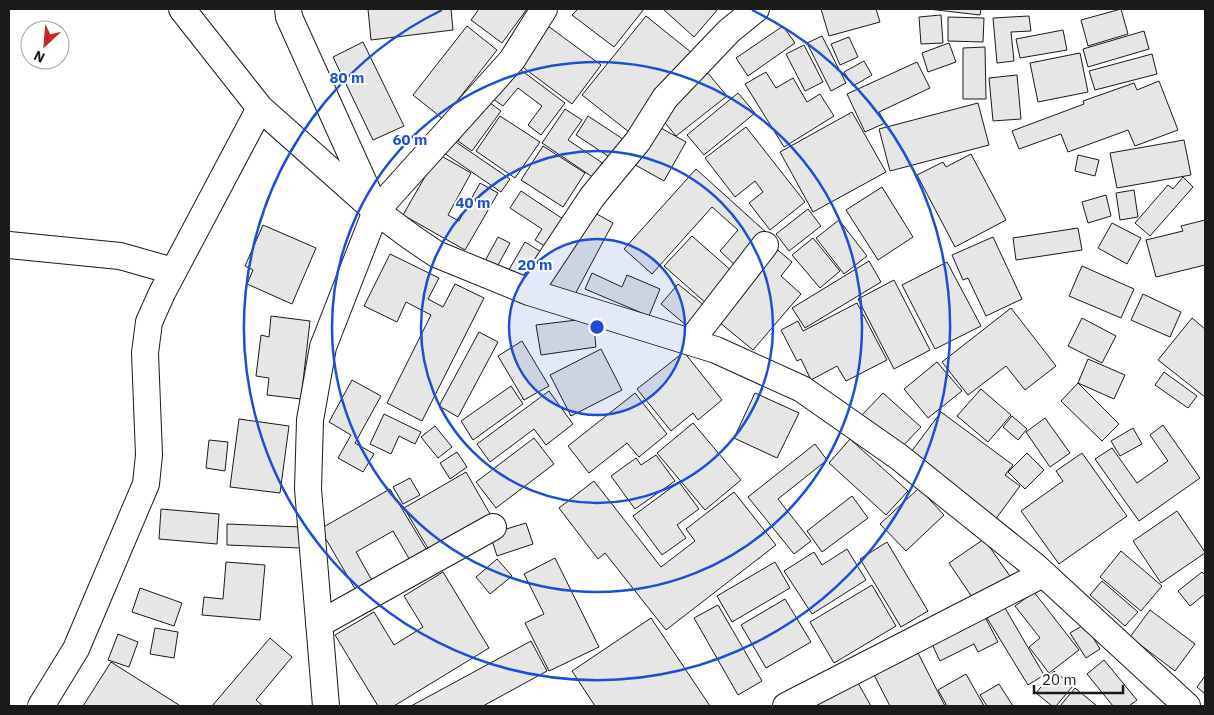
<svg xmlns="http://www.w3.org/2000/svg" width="1214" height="715" font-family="'IBM Plex Sans',sans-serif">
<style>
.building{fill:#e6e6e6;stroke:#1a1a1a}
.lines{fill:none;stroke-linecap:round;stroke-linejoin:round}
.minor-casing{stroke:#1a1a1a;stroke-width:28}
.minor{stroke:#fff;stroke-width:26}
.ring{fill:none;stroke:#1d4ed8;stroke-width:2.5}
.centre{fill:#1d4ed8;stroke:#fff;stroke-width:2.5}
.ring-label{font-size:15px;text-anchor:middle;font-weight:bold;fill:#1d4ed8;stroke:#fff;stroke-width:4;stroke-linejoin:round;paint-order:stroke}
</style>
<rect width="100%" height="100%" fill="#fff"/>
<path class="building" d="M368,9H451L453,30L371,40Z
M479,9H527L502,43L471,20Z
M578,9H644L614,47L572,15Z
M663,9H718L694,37Z
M821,9H876L880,22L829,36Z
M928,9H981L980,15Z
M1121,9L1128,34L1088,46L1081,20Z
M941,15L943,43L921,44L919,17Z
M646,16L692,53L629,132L582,95Z
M1029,16L1031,31L1011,32L1014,61L997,63L993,18Z
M948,17L984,18L983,42L948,41Z
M467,26L497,50L443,119L413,95Z
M548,26L601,65L572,104L520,65Z
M783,26L795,43L748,76L736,58Z
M1063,30L1067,50L1020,58L1016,39Z
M1144,31L1149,49L1088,67L1083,49Z
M822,36L846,83L831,91L807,43Z
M849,37L858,57L840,65L831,44Z
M363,42L404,126L373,140L333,57Z
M949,43L956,62L928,72L922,53Z
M804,45L823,82L805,91L786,54Z
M985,47L986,99H963V48Z
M1080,53L1088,92L1038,102L1030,63Z
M1152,54L1157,74L1095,90L1089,71Z
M864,61L872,75L853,86L844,72Z
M917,62L930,88L879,112L885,123L865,132L847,94Z
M513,64L565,103L541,135L528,125L542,106L518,88L503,106L489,96Z
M707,72L727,96L676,136L656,112Z
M766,72L776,88L793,78L807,102L820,94L834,116L784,147L745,84Z
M1017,75L1021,119L993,121L989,78Z
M1159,81L1178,130L1135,146L1128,130L1068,152L1061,134L1019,149L1012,131L1084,104L1083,101L1134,83L1137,90Z
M738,93L755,113L704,155L687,135Z
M486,100L501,111L472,151L458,141Z
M978,103L989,145L890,171L879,129Z
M565,109L582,120L568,140L607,166L597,180L542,143Z
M852,112L886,172L813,212L780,152Z
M500,116L540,142L515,178L476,151Z
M588,116L626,141L614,160L576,135Z
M652,123L686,142L664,181L630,162Z
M746,127L805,202L770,230L749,203L763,192L755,181L735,197L705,158Z
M453,140L510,179L501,192L444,153Z
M1184,140L1191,175L1117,188L1110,153Z
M543,146L585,173L563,207L521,180Z
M438,154L471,173L448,215L459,221L480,183L498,193L465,250L403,215Z
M971,154L1006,220L955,247L917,175L943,162L946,167Z
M1078,155L1099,160L1095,176L1075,171Z
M696,169L768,234L737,267L720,251L738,230L712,207L652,274L624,249Z
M1183,177L1193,187L1150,236L1135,223L1168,185L1173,189Z
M882,187L913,237L878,260L846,210Z
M1134,190L1138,217L1120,220L1116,193Z
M521,191L569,223L551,250L535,240L542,229L510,208Z
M1106,195L1111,216L1088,223L1082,202Z
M588,209L613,223L573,298L547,284Z
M808,209L821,226L789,251L776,234Z
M839,220L867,256L844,274L816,238Z
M1205,220V265L1156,277L1146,240L1183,231L1181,226Z
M1112,223L1141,238L1127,264L1098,248Z
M263,225L316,248L292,304L247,284L253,270L245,266Z
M1078,228L1082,250L1016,260L1013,238Z
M692,236L734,273L707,304L664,266Z
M498,237L510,243L497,267L485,261Z
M993,237L1022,299L986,316L968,278L963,280L952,255Z
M813,238L840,271L820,288L792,255Z
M525,242L543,253L525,284L507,273Z
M773,246L792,262L781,276L801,294L753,350L713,317Z
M390,254L439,278L428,299L443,307L455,284L484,298L422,421L387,403L431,315L406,302L397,322L364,306Z
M869,261L881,282L805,328L792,308Z
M947,262L981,326L935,349L902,285Z
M1082,266L1134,289L1121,318L1069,296Z
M592,273L622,287L627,275L660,289L649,316L585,289Z
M894,280L930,350L894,369L858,299Z
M678,284L705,306L687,326L661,304Z
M1143,294L1181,312L1170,337L1131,320Z
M857,303L887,360L846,381L837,366L811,380L801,359L797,361L781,330L798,321L803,331Z
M1011,308L1056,366L1025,390L1006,366L968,395L942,362Z
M271,316L310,321L301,399L267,395L269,378L256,376L261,335L269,337Z
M593,318L596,347L541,355L536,325Z
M1082,318L1116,336L1102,363L1068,346Z
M1192,318L1205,329V397L1158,360Z
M479,332L498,342L458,417L439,406Z
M522,341L549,386L524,400L498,356Z
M601,349L622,390L571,416L550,375Z
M684,352L722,400L698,420L693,413L671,431L637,389Z
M1088,359L1125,375L1114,399L1078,383Z
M937,362L962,391L928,418L904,389Z
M1164,372L1197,396L1188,408L1155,385Z
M352,380L381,396L355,443L374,454L363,472L338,458L351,435L329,422Z
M1078,383L1119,424L1102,441L1061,401Z
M511,386L523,404L473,440L461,421Z
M981,389L1011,415L988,442L957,416Z
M549,391L573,424L546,445L534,429L490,462L477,444Z
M635,393L667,434L639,457L627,443L589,473L568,446Z
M755,393L799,413L777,458L734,438Z
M883,393L921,427L898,451L860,417Z
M941,412L1013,465L1005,475L1020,486L995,520L908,456Z
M384,414L421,432L415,444L399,436L391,454L370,444Z
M1012,416L1027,429L1018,440L1003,427Z
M1045,418L1070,453L1050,467L1026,432Z
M239,419L289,426L280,493L230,487Z
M693,423L741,480L705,510L657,453Z
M1163,425L1200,478L1139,521L1095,459L1112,448L1137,483L1168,461L1150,435Z
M435,426L452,447L438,458L421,437Z
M1133,428L1142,444L1120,456L1111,441Z
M534,438L554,464L496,508L476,482Z
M850,439L908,491L886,515L829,463Z
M209,440L228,442L225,471L206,468Z
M815,444L827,460L778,499L811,541L794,554L748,497Z
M457,452L467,467L450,479L440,463Z
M1027,453L1044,470L1025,489L1008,472Z
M1082,453L1127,516L1059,564L1021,511L1063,481L1056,471Z
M656,455L675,481L635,509L611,476L636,458L641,465Z
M466,472L490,514L429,550L404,508Z
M410,478L420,495L403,504L393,487Z
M594,481L661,567L695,541L686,529L734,492L776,545L666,630L605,553L598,559L559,508Z
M679,482L699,509L677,525L686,538L662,555L633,516Z
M919,488L944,515L906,551L880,524Z
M390,489L428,552L411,562L393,531L356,552L374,584L358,594L320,529Z
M852,496L868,518L822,552L807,531Z
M161,509L219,514L217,544L159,539Z
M1177,511L1205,552V553L1161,583L1133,541Z
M526,523L533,544L497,556L490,534Z
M227,524L301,527L300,548L227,545Z
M984,539L1012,579L976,603L949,563Z
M887,542L928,611L901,627L860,559Z
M847,549L866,580L812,614L784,571L814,552L822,565Z
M1121,551L1162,586L1141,611L1100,577Z
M555,558L599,647L549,671L525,623L544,614L524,574Z
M497,559L512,576L490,594L476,577Z
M226,562L265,565L260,620L202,615L204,597L223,599Z
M775,562L790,588L732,622L717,596Z
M443,572L489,648L394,706H378L335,635L374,612L394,645L423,627L404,596Z
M1202,572L1205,575V594L1190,606L1178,591Z
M1102,581L1138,612L1125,626L1090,595Z
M872,585L896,626L834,663L810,622Z
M140,588L182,603L174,626L132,612Z
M1034,592L1079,650L1049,673L1029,647L1040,638L1015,606Z
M785,599L811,642L766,668L741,625Z
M718,605L762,681L738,695L694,618Z
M1005,608L1044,675L1028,685L987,618Z
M1150,610L1195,644L1175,671L1130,637Z
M984,615L998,642L978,652L974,644L940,661L931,642Z
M651,618L710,706H595L572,671Z
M1085,624L1100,649L1086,658L1070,633Z
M155,628L178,632L174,658L150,654Z
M118,634L138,642L129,667L108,660Z
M270,638L292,657L256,700L263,706H212Z
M531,641L547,671L483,706H411Z
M918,653L945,706H890L874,675Z
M1104,660L1137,700L1129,706H1113L1087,674Z
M111,662L179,705L178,706H83Z
M1054,671L1073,686L1056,706H1052L1036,693Z
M966,674L984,706H947L938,690Z
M854,676L871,706H801Z
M1205,676V694L1197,687Z
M999,684L1013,706H987L980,695Z
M1075,688L1097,706H1060Z"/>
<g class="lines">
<defs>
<path id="minor" d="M182,9L260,108L376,211L411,237L436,254L529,292L716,350L802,389L899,457L1036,567L1187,706
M288,9L289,17L373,203
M9,245L120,256L173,271
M529,292L592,197L638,141L665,98L729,31L756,9
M690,342L765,245
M319,624L493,527
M41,706L76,649L146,484L149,455L145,353L149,322L162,293L260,108
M326,706L308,489L310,420L323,347L376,211L512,60L544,9
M786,706L1043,574"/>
</defs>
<use href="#minor" class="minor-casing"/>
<use href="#minor" class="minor"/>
</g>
<circle cx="597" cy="327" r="88" fill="#1d4ed8" fill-opacity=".12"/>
<g class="ring">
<circle cx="597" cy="327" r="88"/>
<circle cx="597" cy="327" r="176"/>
<circle cx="597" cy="327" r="265"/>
<path d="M752 10A353 353 0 1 1 442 10"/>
</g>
<circle cx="597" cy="327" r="8" class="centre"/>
<g class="ring-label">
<text x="347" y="83">80 m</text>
<text x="410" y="145">60 m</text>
<text x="473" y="208">40 m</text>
<text x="535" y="270">20 m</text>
</g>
<rect width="1214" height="715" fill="none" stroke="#1a1a1a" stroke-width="20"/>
<g transform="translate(45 45) rotate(206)"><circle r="24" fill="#ffffff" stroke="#a3a3a3"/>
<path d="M0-4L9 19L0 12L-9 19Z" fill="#c62828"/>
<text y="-8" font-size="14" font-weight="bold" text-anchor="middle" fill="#1a1a1a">N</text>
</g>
<path d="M1034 685v8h89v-8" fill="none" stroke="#1a1a1a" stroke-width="2.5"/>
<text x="1042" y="685" font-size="15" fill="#1a1a1a" stroke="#ffffff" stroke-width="4" paint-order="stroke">20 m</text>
</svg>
